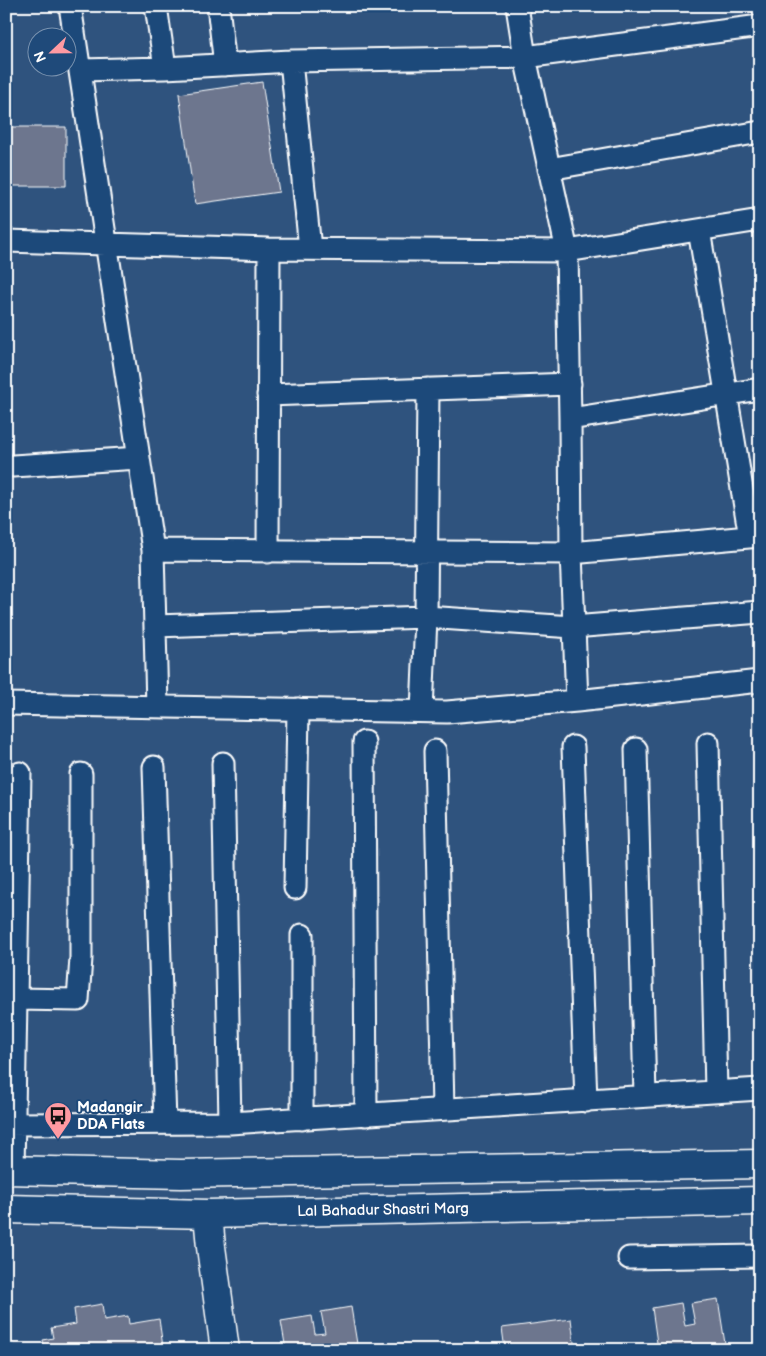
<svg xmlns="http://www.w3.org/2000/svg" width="766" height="1356" font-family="'Balsamiq Sans',sans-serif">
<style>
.building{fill:#6d768e;stroke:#fff}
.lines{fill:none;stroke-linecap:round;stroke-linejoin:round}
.street-casing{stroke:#fff;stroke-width:25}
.secondary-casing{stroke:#fff;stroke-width:31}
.street{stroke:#1f4a7a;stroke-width:21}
.secondary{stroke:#1f4a7a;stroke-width:28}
.labels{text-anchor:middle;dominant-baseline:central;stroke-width:4;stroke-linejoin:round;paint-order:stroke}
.poi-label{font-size:15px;font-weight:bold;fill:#fff;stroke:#1f4a7a;text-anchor:start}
.street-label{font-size:15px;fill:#fff;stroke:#1f4a7a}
</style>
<rect width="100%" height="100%" fill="#2f537e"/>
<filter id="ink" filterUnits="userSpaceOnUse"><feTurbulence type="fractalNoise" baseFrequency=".02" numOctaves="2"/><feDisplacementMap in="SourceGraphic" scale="10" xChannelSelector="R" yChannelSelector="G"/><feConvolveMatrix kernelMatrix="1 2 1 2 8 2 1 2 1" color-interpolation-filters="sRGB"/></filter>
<g filter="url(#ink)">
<path class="building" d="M262,82L279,192L195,204L179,94Z
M6,127H66V186H6Z
M718,1299L726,1350H697L696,1346L687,1347V1350H658L652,1308L681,1303L685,1326L695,1324L691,1303Z
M102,1304L104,1320L128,1316L129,1324L159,1319L163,1347L144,1350H45L43,1340L53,1338L51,1328L76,1324L74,1309Z
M351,1307L358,1350H286L281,1321L312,1316L315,1334L325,1333L321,1312Z
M571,1319L575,1350H505L502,1328Z"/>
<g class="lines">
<defs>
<path id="street" d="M70,6L153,550L157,707
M156,6L165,68
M218,6L225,65
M517,6L525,57L567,251L570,419L571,553L577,701
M291,61L310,249
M80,70L165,68L291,61L525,57L760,26
M549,169L760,132
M699,230L750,537
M6,241L269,249L567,251L760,220
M268,395L570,384
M570,419L760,389
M13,466L139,458
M153,550L571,553L760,536
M268,552L269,249
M155,626L426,617L573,627L760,612
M6,704L447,712L577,701L760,681
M422,711L426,617L428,389
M364,742L366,1115
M708,743L716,1091
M573,747L586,1101
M636,749L645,1096
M435,751L443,1109
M223,763L230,1123
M154,767L165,1123
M295,888L298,709
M16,999L78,1000L81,958V774
M302,1119V935
M6,1124L230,1123L760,1089
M13,1170L20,773
M629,1258L760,1256"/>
<path id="secondary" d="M6,1170L181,1174L760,1164
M6,1209L208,1214L760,1201
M208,1214L211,1247L225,1350"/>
</defs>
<use href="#street" class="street-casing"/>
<use href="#secondary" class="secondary-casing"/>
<use href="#street" class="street"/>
<use href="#secondary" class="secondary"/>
</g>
</g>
<defs>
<symbol id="bus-pin" viewBox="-11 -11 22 30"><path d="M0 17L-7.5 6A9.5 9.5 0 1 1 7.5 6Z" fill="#ff9aa2" stroke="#1f4a7a"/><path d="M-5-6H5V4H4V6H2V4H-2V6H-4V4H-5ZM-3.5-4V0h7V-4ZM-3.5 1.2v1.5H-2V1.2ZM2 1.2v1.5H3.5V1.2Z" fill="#111"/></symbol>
</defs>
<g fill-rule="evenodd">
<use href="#bus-pin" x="42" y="1100" width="32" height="43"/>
</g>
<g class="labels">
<g class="poi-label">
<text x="77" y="1107">Madangir<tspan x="77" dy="17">DDA Flats</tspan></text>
</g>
<g class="street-label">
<text transform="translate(383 1210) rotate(-1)">Lal Bahadur Shastri Marg</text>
</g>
</g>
<rect width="766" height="1356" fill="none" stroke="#1f4a7a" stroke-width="25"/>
<rect x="12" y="12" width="741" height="1331" fill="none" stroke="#fff" stroke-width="2" filter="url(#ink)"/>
<g transform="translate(52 52) rotate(248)"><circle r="24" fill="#1f4a7a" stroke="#7992af"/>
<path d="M0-4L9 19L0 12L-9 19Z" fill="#ff9aa2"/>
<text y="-8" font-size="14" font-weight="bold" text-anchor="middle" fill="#ffffff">N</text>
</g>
</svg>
